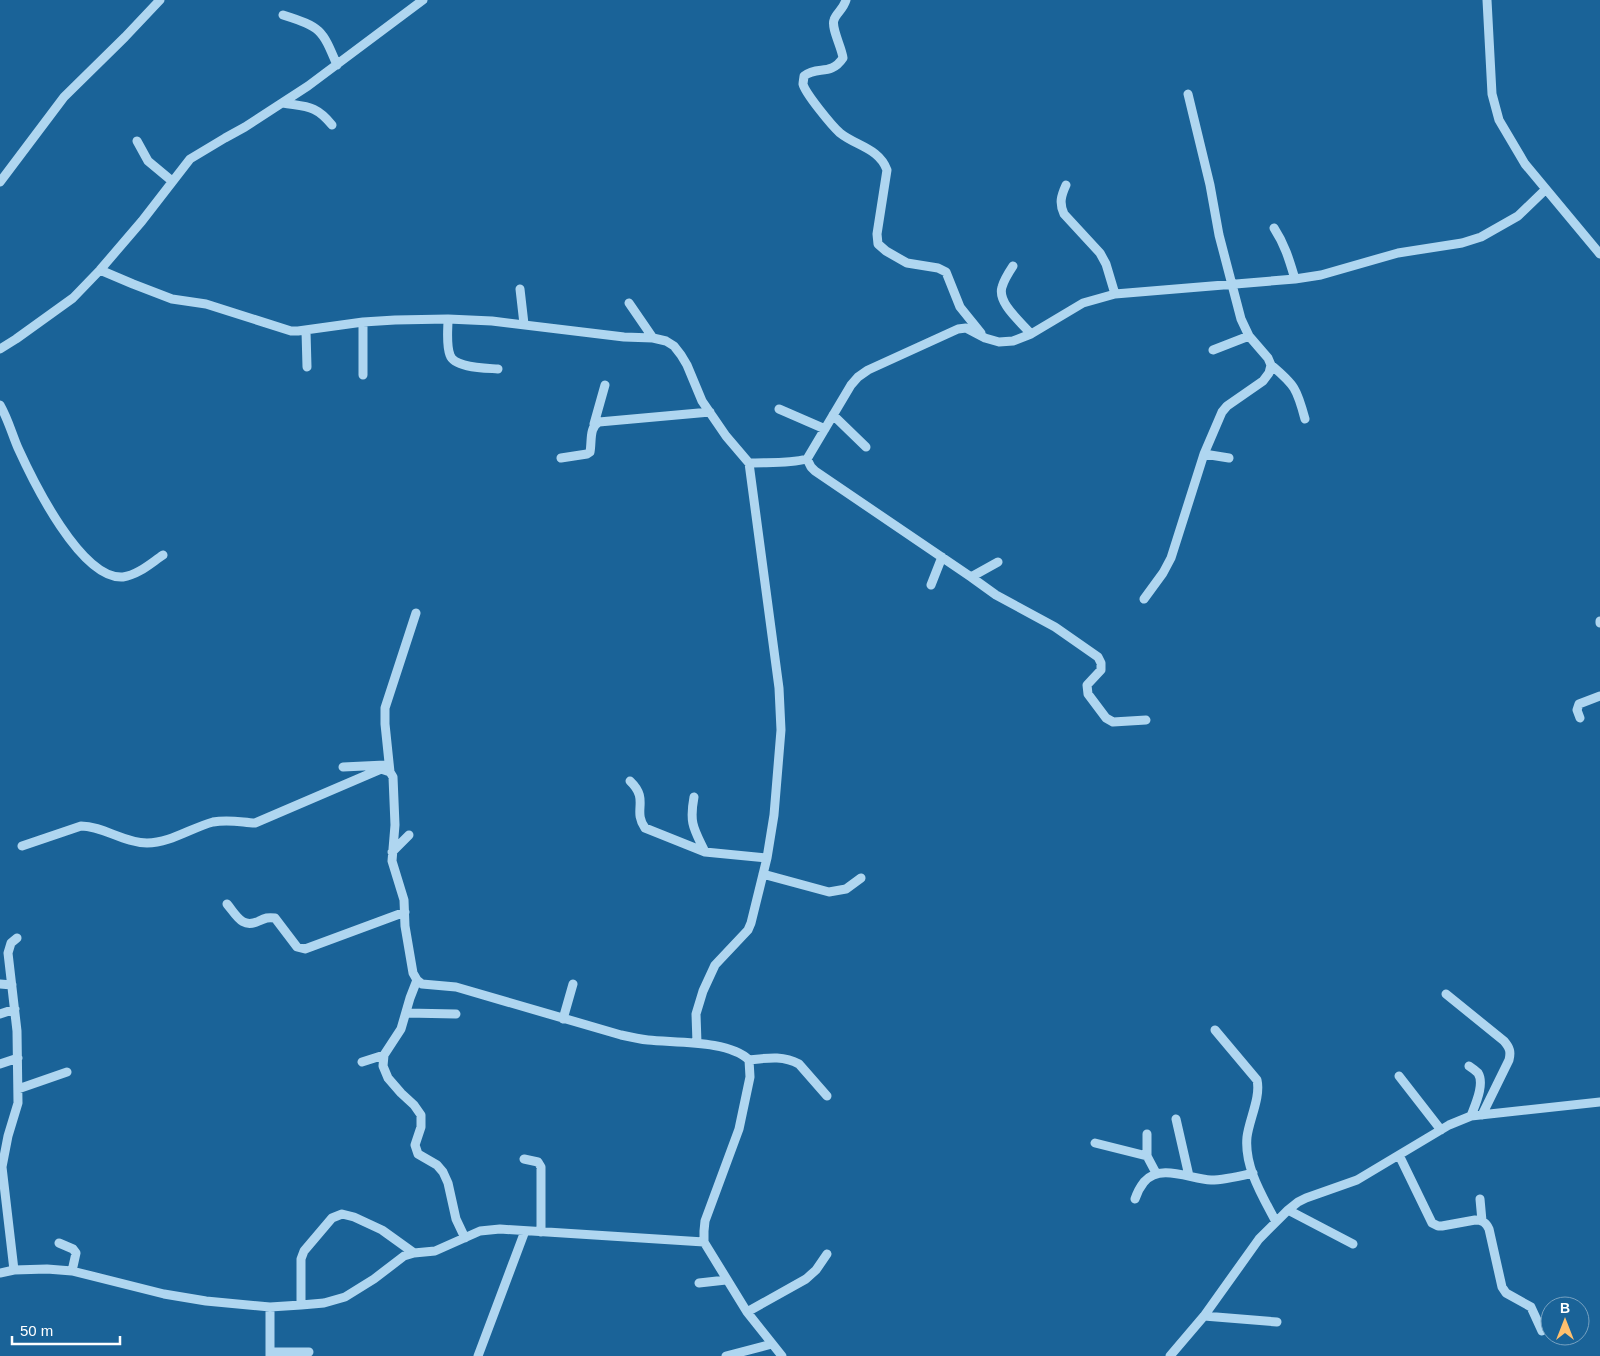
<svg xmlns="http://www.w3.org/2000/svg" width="1600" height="1356" font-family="Arial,sans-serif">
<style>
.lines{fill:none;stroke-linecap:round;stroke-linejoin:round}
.minor{stroke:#afd6f0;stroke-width:9}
</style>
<rect width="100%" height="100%" fill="#1a6398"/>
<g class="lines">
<path class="minor" d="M846,0C843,10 836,13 834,20C831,28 842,48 843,58C830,77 818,65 804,76C804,77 803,83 803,84C805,93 832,126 840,133C856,146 879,148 887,170L877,234L878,244L886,251L907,263L938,268L946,272L960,307L981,333
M1487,0L1492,94L1499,120L1525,164L1600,254
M283,15C321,27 322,29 337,65
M283,103C307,107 316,105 332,125
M137,141L148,161L172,181
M0,182L64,97L125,37L160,0
M1066,185C1061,196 1059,203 1064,214L1100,253L1106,264L1115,294
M1274,228C1285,245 1289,259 1295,279
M1013,266C1009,272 1004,280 1002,287C997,303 1021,322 1031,334
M100,270L133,284L172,299L206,304L291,331H298L363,322L395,320L448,319L492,321L624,337L653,338L666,341L674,346L681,355L687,365L702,401L726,436L749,463C768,462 788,464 807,459L851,385L858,377L868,370L958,329L966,328L985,338L999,342L1013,341L1031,334L1083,303L1115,294L1295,279L1321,275L1398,253L1462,243L1481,237L1518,216L1546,189
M520,289L524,324
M629,303L653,338
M448,319C448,330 446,345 450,355C454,368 486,368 498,369
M306,331L307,367
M0,349L16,339L73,298L100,270L142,221L190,159L225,138L245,127L308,86L423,0
M1213,350L1249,336
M1271,365C1295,385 1297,389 1305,419
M363,375V322
M0,405C8,419 12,434 18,448C33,481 81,580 123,577C138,575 151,563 163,555
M779,409L825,429
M833,415L866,447
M594,424L605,385
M1204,454L1229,458
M561,458L587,454L590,452C592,442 589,427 599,422L710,412
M807,459L811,467L815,471L971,577L996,595L1055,627L1098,657L1101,663V670L1087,685L1088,694L1106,718L1113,722L1146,720
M971,577L998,562
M931,585L942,557
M1144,599L1163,573L1171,558L1204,454L1222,412L1227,406L1263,381L1269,373L1271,365L1268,358L1249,336L1241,319L1219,235L1210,185L1188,94
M1600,621V623
M1580,718L1577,710L1579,704L1600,696
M343,767L385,765
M390,772L385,724V708L416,613
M630,781C650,800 632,810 645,828L705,852L767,858
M694,797C689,824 694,829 705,852
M22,846L81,826C103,826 124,843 147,843C170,843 191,828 213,822C228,819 240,822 255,823L381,769L390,772L393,777L395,825L392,861L404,900L405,926L413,973L417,980L422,984L456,987L621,1035C630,1037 639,1039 648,1040C675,1043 729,1040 749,1060L750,1077L739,1129L705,1221L704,1231V1242L747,1312L782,1356
M392,852L409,835
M763,874L829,892L846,889L861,878
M227,904C237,916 242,929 259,921C265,918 268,917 275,918L297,947L305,949L405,912
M417,980L410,998L401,1029L384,1055L383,1066L388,1078L401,1093L414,1105L421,1115V1127L415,1145L418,1154L437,1165L443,1172L448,1183L456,1219L465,1238
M0,984L12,985
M1446,994L1504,1041C1510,1048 1511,1052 1509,1060L1482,1115
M407,1013L456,1014
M0,1014L15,1009
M563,1019L573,984
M1215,1030L1257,1080C1261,1097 1249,1120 1247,1137C1244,1167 1263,1197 1276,1222
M697,1043L696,1014L703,991L715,965L748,930L751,923L767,858L774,815L781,730L779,688L749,463
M749,1060C767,1058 783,1055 799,1064L827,1096
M362,1062L384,1055
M0,1064L18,1058
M1469,1066C1472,1068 1476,1071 1478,1073C1485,1084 1475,1105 1471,1116
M1399,1076L1441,1130
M18,1089L67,1072
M1176,1119L1189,1176
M1147,1134V1156L1156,1173
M1095,1143L1147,1156
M1399,1155L1432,1223L1438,1226H1442L1475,1220C1482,1220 1486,1222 1489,1229L1502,1287L1506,1293L1531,1307L1542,1331
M524,1159L538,1162L541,1167V1232
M1135,1199C1137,1193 1140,1187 1144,1182C1160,1163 1190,1179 1211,1180C1224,1180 1240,1176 1253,1173
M1480,1199L1482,1221
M1288,1210L1353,1244
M59,1243L73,1249L76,1253L72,1271
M14,1270L2,1167L8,1136L18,1103L17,1031L8,953L11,943L17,938
M0,1273L14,1270L47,1269L72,1271L164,1294L206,1301L270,1307L301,1305L324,1303L345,1297L374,1279L404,1256L414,1253L435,1251L480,1231L500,1229L704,1242
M699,1283L726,1280
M301,1305V1259L304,1251L332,1218L342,1214L354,1217L382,1230L414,1253
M270,1307V1356
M747,1312L806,1279L816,1270L827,1254
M1204,1316L1277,1322
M270,1352H309
M478,1356L525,1231
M726,1356L772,1344
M1170,1356L1204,1316L1259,1239L1288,1210L1298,1202L1306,1198L1357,1180L1449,1125L1471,1116L1600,1102"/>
</g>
<g transform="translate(1565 1321)"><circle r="24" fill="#1a6398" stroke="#76a1c1"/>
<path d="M0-4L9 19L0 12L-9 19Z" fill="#ffc06e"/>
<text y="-8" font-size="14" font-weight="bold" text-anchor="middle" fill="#ffffff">B</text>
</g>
<path d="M12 1336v8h108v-8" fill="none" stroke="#ffffff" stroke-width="2.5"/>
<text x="20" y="1336" font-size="15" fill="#ffffff" stroke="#1a6398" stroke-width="4" paint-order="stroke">50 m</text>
</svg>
